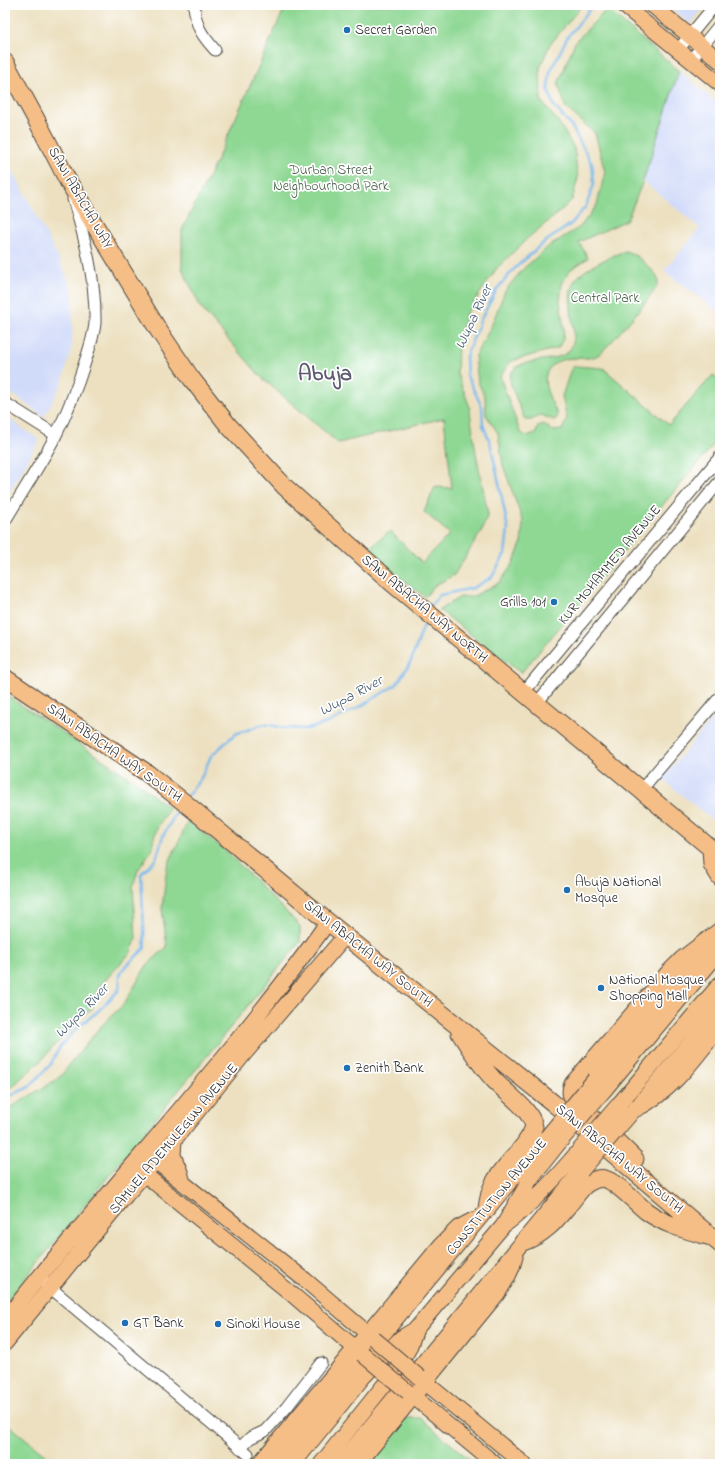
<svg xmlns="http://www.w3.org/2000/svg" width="725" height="1469" font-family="'Indie Flower',sans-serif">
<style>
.built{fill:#d0daf9}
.green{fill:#8fd894;stroke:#5d8260}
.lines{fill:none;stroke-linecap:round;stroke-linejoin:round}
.stream{stroke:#78b7ec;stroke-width:2.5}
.minor-casing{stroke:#484641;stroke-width:13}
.major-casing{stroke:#484641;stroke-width:17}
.highway-casing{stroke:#484641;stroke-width:19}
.minor{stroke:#fff;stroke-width:11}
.major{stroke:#f6be87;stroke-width:15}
.highway{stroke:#f6be87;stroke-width:17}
.major-bridge-casing{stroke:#484641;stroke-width:17;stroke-linecap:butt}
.major-bridge{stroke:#f6be87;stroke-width:15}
.poi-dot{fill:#1f6fb2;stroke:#fff;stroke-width:1.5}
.labels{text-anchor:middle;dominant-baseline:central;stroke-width:3.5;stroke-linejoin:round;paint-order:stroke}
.poi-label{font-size:14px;fill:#2b2b2b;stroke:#fff;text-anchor:start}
.park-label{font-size:14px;fill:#495f4a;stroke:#fff}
.street-label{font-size:14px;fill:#2b2b2b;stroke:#fff}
.water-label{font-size:15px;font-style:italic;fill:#465c6f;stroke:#fff}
.town-label{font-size:22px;font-weight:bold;fill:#5e5b73;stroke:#fff}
</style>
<rect width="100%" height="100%" fill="#fff"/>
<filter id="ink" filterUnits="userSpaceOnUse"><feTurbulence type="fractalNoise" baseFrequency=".025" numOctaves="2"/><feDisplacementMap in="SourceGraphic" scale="8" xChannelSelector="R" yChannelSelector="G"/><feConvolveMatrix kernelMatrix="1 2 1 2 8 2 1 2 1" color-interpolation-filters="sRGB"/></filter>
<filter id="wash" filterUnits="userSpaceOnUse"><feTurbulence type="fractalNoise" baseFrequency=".012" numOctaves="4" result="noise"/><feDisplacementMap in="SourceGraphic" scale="16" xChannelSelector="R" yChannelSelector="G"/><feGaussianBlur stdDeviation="0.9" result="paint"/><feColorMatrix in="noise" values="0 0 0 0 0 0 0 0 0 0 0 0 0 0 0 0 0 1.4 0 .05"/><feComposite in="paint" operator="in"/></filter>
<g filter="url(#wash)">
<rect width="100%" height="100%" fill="#ece0c0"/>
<path class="built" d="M668,5H706L690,24Z
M679,71L720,106V313L664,271L700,228L643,181Z
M5,156L59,259L73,293L72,346L62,383L44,417L5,389Z
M5,416L39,440L5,500Z
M720,709V826L662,779Z"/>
<path class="green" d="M286,5H582L549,46L540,68L541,101L559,123L574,148L578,178L572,200L556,215L530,236L497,268L466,314L458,344L457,373L469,405L476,453L488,514L481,532L454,575L434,586L425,597L366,551L390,531L422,563L450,534L424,512L435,487L452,488L444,418L338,443L262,378L201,308L182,268V230L217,160Z
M607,9L679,71L643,181L627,220L579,242L588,258L570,270L562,284L560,301L564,329L563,339L558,348L511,361L500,377L520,432L526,436L536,433L538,426L543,424L553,431L562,430L567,419L562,396L571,369L575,366L603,368L669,425L713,375L720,380V437L521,673L439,610L460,597H472L500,582L513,564L521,544L523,522L503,465L498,433L486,415L485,397L478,382L475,356L490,329L505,291L522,270L549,246L580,227L597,205L605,172L595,133L566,108L558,84L575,42Z
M625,251C635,253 645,263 652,270C655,274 659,278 658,284C656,292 606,350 598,355C585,363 563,351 549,369C539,382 552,401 557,414V418L554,420L541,415L531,420H525C522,411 509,385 510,377C514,354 562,366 571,348C576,339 573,328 572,318C571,307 568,292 574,282C580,270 613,255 625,251Z
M5,694L139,784L169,808L158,826L153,840V848L138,870L133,886L136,940L131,952L99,987L92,1009L77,1019L72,1028L50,1050L44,1058L19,1080L14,1086L5,1090Z
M188,821L227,852L300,926V942L5,1303V1111L59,1078L100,1027L124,1004L147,965L167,947L162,909L167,867Z
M404,1418H420L475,1464H366Z
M5,1422L57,1464H5Z"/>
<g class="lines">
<path class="stream" d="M431,605L440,595L473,588L492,577L505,554L508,529L500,488L490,442L483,425L482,407L467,376L466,356L481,319L497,289L515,268L542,244L571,224L586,206L594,184L592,164L572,127L554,106L548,90L550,72L567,38L593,5
M188,795L201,778L211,756L235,734L265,724L284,728L308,729L330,722L363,705L397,684L411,661L424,625
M5,1098L29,1087L50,1065L60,1047L78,1027L97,1012L119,990L120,976L122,970L145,948L141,874L156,859L163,836L176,813"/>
</g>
</g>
<g filter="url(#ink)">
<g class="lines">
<defs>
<path id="minor" d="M194,5C196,27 201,34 215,50
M678,50L715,5
M691,60L720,24
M5,403L56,435
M5,521C22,492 41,464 56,435C68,411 77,387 85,362C89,350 94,335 95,323C96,281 85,239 73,199
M523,693L720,457
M536,704L720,481
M641,790L720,697
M45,1283L248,1454
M240,1448L250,1438L265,1431L286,1408L321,1363"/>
<path id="major" d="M623,5L720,84
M652,5L720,61
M595,1079L708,945
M605,1089L720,951
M641,1102L720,1007
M620,1103L720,984
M174,1140L173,1155L180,1172L183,1183
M148,1155L305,1280L373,1338
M138,1169L293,1295L362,1354
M507,1223C531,1205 551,1183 571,1160
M5,1320C110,1185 229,1061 328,922
M5,1343L126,1195L174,1140L244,1054L345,936
M420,1378L524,1464
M408,1392L495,1464
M259,1464L441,1245L458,1228L473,1220
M275,1464L547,1137
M293,1464L363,1377L401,1338L416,1329L503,1226L531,1178L557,1145
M321,1464L397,1369L409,1348L416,1329
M340,1464L581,1171
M358,1464L497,1294C505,1282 512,1271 515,1257"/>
<path id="highway" d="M5,62L37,121L68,181L159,331L191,378L228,425L285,487L392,583L720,856
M5,678L147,773L190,807L317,913L553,1103L720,1244
M711,848L712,864L720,877
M460,1033C470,1049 481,1066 494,1080C506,1093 531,1109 534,1127C526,1150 503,1164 493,1185C489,1193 488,1201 487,1209
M636,1108C673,1090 695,1056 720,1025
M635,1159L574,1100C570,1094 570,1090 573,1084L668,974L683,959L720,931
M523,1242C546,1234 556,1220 571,1202C576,1196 580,1190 585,1185C591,1181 598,1177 605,1179C615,1181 636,1203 646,1211C665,1225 686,1230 708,1236"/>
</defs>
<use href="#minor" class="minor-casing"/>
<use href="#major" class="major-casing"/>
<use href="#highway" class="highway-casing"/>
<use href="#minor" class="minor"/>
<use href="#major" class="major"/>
<use href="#highway" class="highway"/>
<defs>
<path id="major-bridge" d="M547,1137L595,1079
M557,1145L605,1089
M571,1160L620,1103
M581,1171L632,1112
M373,1338L420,1378
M362,1354L408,1392"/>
</defs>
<use href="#major-bridge" class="major-bridge-casing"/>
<use href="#major-bridge" class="major-bridge"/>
</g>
</g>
<g class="poi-dot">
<circle cx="347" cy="30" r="4"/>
<circle cx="554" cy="602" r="4"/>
<circle cx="567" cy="890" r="4"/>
<circle cx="601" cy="988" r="4"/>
<circle cx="347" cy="1068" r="4"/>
<circle cx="125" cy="1323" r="4"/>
<circle cx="218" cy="1324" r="4"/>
</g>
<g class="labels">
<g class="poi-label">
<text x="355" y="30">Secret Garden</text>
<text x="546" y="602" text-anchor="end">Grills 101</text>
<text x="575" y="882">Abuja National<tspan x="575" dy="16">Mosque</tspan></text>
<text x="609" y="980">National Mosque<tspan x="609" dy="16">Shopping Mall</tspan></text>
<text x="355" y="1068">Zenith Bank</text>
<text x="133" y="1323">GT Bank</text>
<text x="226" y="1324">Sinoki House</text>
</g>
<g class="park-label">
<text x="331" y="170">Durban Street<tspan x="331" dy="16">Neighbourhood Park</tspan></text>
<text x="605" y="298">Central Park</text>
</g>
<g class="street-label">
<text transform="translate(80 198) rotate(60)">SANI ABACHA WAY</text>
<text transform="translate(610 565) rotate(-50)">KUR MOHAMMED AVENUE</text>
<text transform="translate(424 609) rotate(40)">SANI ABACHA WAY NORTH</text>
<text transform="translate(114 753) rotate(35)">SANI ABACHA WAY SOUTH</text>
<text transform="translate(368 954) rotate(39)">SANI ABACHA WAY SOUTH</text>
<text transform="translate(174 1139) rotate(-50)">SAMUEL ADEMULEGUN AVENUE</text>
<text transform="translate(619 1159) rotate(40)">SANI ABACHA WAY SOUTH</text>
<text transform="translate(497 1197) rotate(-50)">CONSTITUTION AVENUE</text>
</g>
<g class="water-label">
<text transform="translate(474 317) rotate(-65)">Wupa River</text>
<text transform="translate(351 696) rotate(-28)">Wupa River</text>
<text transform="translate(82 1011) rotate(-45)">Wupa River</text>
</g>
<g class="town-label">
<text x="325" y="375">Abuja</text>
</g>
</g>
<rect width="725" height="1469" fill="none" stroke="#fff" stroke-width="20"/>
</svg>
